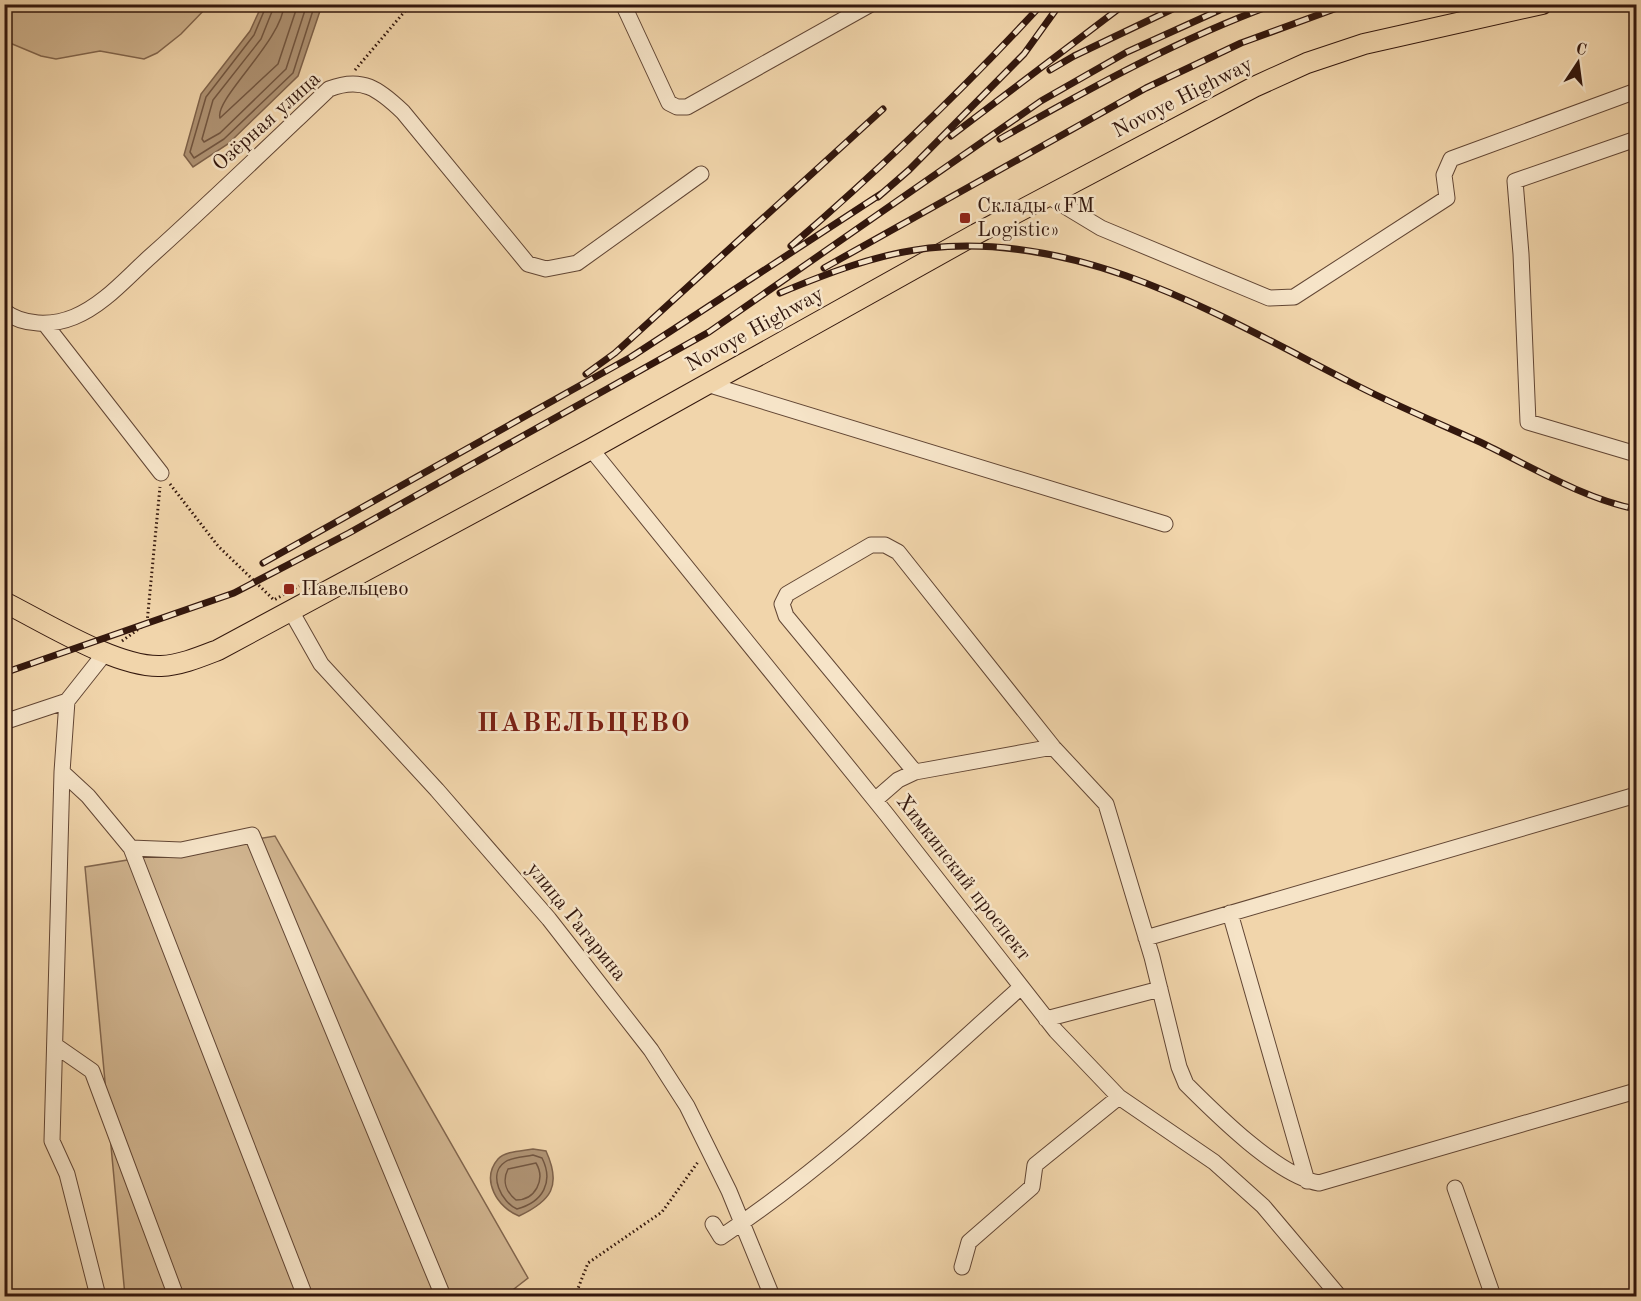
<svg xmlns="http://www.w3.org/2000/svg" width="1641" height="1301" font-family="'Old Standard TT',serif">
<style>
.green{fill:#d1b590;stroke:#82664e;stroke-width:1.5}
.water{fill:#b09475;stroke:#7e624b;stroke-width:1.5}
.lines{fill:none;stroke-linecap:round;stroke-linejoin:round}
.shore{stroke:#725641;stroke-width:1.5}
.minor-casing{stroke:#624634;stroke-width:17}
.major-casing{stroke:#33170d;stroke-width:22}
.path{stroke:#33170d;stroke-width:3;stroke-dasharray:1.5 3;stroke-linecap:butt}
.minor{stroke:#f6e4c8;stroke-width:15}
.major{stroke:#f1d5ab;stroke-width:20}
.rail-casing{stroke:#33170d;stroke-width:7}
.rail{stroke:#f6e4c8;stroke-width:4.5;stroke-dasharray:14;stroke-linecap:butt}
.poi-dot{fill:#8f2418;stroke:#f6e4c8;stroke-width:2}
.labels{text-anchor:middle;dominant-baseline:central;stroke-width:5;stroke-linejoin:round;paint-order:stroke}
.street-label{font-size:21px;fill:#33170d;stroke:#f6e4c8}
.poi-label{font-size:21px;fill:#33170d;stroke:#f6e4c8;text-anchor:start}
.district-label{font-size:27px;font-weight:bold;letter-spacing:1.5px;fill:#7a1f14;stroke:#f6e4c8}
</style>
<rect width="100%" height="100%" fill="#f1d5ab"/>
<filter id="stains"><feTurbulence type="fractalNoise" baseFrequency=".00333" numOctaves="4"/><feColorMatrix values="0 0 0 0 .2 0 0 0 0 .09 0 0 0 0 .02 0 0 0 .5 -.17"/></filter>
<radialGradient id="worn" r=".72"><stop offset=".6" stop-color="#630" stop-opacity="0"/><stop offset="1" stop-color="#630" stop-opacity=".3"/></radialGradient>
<path class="green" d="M5,4H209V5L181,34L157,53L144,59L100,51L56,59L41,56L5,41Z
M275,836L528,1278L505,1296H125L85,867Z"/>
<path class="water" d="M262,5H322L298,76L228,144L193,167L184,155L201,94L250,31Z
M533,1149L546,1151C562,1186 551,1201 519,1216C498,1208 480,1180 498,1159C505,1151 523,1151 533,1149Z"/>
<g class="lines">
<path class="shore" d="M267,4L254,35L206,97L190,152L194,158L224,139L293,73L315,4
M275,4L261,39L213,100L202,139L204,142L220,133L286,69L307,4
M284,4C283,40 214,99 220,118L278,64L298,4
M533,1155L542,1158C554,1182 543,1202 517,1209C502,1203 487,1174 505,1162C512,1157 524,1157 533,1155Z
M536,1163C546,1180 535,1200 516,1200C506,1192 502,1181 508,1169Z"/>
<defs>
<path id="minor" d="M623,4L669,103L677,107H687L871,4
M1636,139L1515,181L1521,254L1528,422L1636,454
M1048,196L1101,228L1269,298L1294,297L1447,198L1444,175L1451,159L1636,91
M4,311C23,326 52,326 74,317C104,305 128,276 152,255C212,201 270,145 329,89C362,76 379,89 403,112L528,264L546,269L577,263L701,174
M45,324L161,473
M707,384L1165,524
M591,449L887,815L1056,1031L1119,1097L1214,1162L1263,1206L1339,1296
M291,611L321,664L437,790L549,919L651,1050L687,1106L729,1191L772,1296
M67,701L62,772L52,1141L67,1174L98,1296
M4,722L67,701L105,653
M62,772L88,796L131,848L305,1296
M915,772L1053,747
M875,800L898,780L915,772L786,616L782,604L787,594L871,545H885L898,552L1053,747L1106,804L1152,957L1179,1067L1186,1084C1216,1114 1278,1176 1319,1183L1636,1091
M131,848L181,850L252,835L443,1296
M1230,913L1307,1181
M1146,938L1636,795
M1046,1019L1160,989
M56,1046L92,1071L176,1296
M1455,1188L1493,1296
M713,1224L721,1237C830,1164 924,1074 1021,987
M962,1267L969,1242L1032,1187L1035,1165L1119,1097"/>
<path id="major" d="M4,602C44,622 117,668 161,666C181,665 200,657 218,650L591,449L976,234L1254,87L1307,63L1364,44L1542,4"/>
</defs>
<use href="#minor" class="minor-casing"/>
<use href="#major" class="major-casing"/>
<path class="path" d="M355,70L411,4
M170,484L218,546L274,600L299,586
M122,641L147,623L160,487
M575,1296L588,1263L662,1212L698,1162"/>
<use href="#minor" class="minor"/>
<use href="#major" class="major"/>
<defs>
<path id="rail" d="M1050,70L1074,56L1183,4
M951,136L1125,4
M1000,139C1091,88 1176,40 1275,4
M878,197L909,170L1024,54L1060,4
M791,246C879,170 963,90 1042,4
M824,268L1146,88L1241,43L1348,4
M780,293C828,273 877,254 929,248C1082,232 1219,315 1350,382C1392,404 1436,422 1480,442C1528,465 1584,499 1636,509
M586,374L615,353L883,109
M263,563L631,357L884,192
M4,673L234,593L349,533L709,332L1041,101L1127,52L1233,4"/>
</defs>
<use href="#rail" class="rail-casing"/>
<use href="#rail" class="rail"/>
</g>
<g class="poi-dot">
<rect x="959" y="212" width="12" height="12" rx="3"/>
<rect x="283" y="583" width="12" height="12" rx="3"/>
</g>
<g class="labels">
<g class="street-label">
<text transform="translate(1183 98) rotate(-27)">Novoye Highway</text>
<text transform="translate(267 122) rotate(-42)">Озёрная улица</text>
<text transform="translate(755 330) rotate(-29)">Novoye Highway</text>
<text transform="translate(963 878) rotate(52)">Химкинский проспект</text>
<text transform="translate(576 922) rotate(51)">улица Гагарина</text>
</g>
<g class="poi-label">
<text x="977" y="206">Склады «FM<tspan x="977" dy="24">Logistic»</tspan></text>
<text x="301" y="589">Павельцево</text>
</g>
<g class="district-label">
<text x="584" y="723">ПАВЕЛЬЦЕВО</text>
</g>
</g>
<rect width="1641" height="1301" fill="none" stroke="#f1d5ab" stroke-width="24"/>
<rect x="6" y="6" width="1629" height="1289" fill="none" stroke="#33170d" stroke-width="3"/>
<rect x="12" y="12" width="1617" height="1277" fill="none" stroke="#33170d" stroke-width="1.5"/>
<g transform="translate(1578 63) rotate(13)" stroke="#f6e4c8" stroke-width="4.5" paint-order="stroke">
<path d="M0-4.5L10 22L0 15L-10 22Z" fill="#33170d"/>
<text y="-9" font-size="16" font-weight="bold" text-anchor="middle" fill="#33170d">С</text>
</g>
<rect width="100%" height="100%" filter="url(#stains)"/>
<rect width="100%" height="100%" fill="url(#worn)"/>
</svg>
